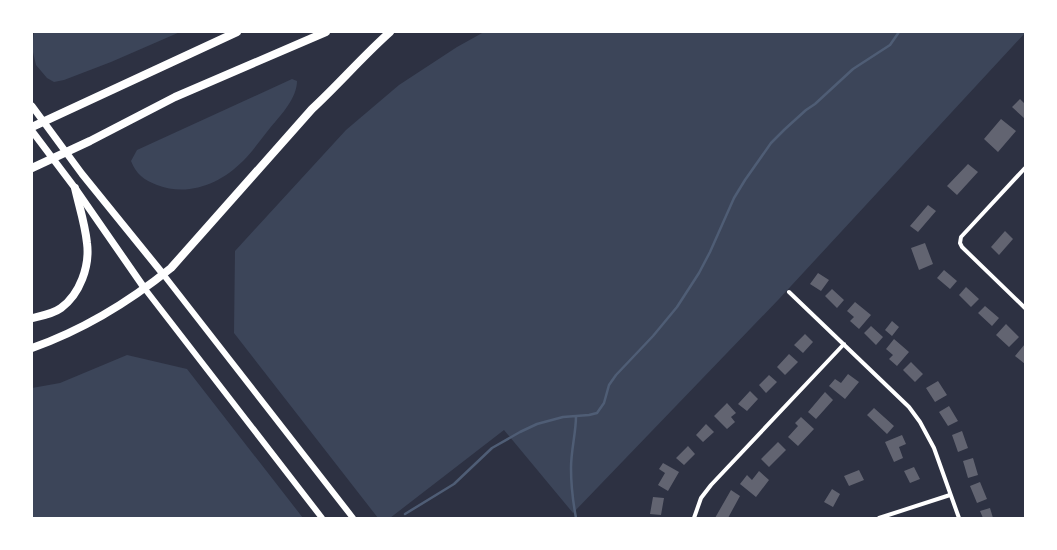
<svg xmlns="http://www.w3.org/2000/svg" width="1057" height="550" font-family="Cabin,sans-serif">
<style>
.green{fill:#3c4559}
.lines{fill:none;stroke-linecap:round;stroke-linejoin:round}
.stream{stroke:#4f5d75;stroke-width:2.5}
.building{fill:#626471}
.minor{stroke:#fff;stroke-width:4}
.secondary{stroke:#fff;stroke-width:6}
.primary{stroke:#fff;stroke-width:7}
.motorway{stroke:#fff;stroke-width:8}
</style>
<rect width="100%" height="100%" fill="#2d3142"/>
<path class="green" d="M34,32H180L111,62L64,80L54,82L47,78L36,65L32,48Z
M484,32H1025V33L779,299L573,513L504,430L390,518H378L234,333L235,251L346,130L399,85L457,47Z
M292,79L297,81C297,98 281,115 270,128C261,139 253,151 243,161C220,184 188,197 157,185C144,180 136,174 131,161L137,150Z
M127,355L187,369L303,518H32V388L60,383Z"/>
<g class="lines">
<path class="stream" d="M405,514L454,484L492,448L520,432L537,424L563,417L589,415L597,413L604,403L609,385L616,375L653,336L677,307L699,273L710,252L734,198L745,180L771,143L785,129L806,110L815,104L853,69L890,45L899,32
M576,518C573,502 571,485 571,468C571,450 576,433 576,416"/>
</g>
<path class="building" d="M1020,99L1025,104V119L1012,107Z
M1001,119L1016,131L998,152L984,139Z
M968,164L978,172L957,195L947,186Z
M928,205L936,211L918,232L910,226Z
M1005,231L1013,239L999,255L991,247Z
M925,243L933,264L919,270L911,248Z
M944,270L957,281L950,289L937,278Z
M818,273L829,280L821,291L810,284Z
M966,287L979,299L971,307L959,295Z
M832,289L844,300L837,308L825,296Z
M855,302L871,315L859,329L850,321L854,317L847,311Z
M985,306L999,318L992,326L978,313Z
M892,321L899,327L892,336L885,330Z
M1006,324L1019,337L1009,347L996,335Z
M871,326L883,337L876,345L864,333Z
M805,334L813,342L803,353L794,345Z
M894,339L909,352L897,366L889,359L893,355L886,349Z
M1025,344V364L1015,356Z
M789,354L798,362L785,375L777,367Z
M911,362L923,374L915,382L903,370Z
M848,374L859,382L845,399L829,386L835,379L841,383Z
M769,375L777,382L766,393L759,385Z
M938,381L947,395L935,402L926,388Z
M750,391L758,399L747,411L738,404Z
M825,392L833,400L816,419L808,412Z
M727,403L736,413L731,417L735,422L727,429L714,416Z
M949,406L958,421L948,426L939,412Z
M874,408L894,426L887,434L867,415Z
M801,417L814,429L798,446L788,437L798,426L795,423Z
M706,424L714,432L703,442L696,435Z
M962,431L968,448L958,452L952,435Z
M902,435L906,444L899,447L903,458L894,462L885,442Z
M778,442L786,450L769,467L761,459Z
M688,446L695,454L684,465L676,458Z
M973,458L978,475L968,478L963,461Z
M663,463L679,472L668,491L658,485L665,473L659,469Z
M914,467L920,479L910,483L904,471Z
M859,470L864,480L849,486L844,476Z
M759,471L769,480L756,497L740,484L747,475L752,480Z
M980,482L987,499L977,503L970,486Z
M832,489L840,494L833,507L824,502Z
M731,490L740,496L728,518H715Z
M653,497L664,498L661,515L650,514Z
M990,508L993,518H983L980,511Z"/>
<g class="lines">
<path class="minor" d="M1025,168L961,237L960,243L962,247L1025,308
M789,292L909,407L920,422L934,448L959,518
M694,518L701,498L711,485L844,344
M879,518L950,495"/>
<path class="secondary" d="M163,274L353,518
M145,289L322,518"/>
<path class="primary" d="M32,106L82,174L163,274
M32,131L75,188L145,289"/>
<path class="motorway" d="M32,127L237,32
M32,168L90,141L175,97L326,32
M32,318C41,316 53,314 61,308C80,294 90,266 87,243C85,224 79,206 75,188
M32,348C83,330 129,302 171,268L312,109C339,84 363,56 390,32"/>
</g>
<rect width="1057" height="550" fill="none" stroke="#ffffff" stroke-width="66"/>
</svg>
